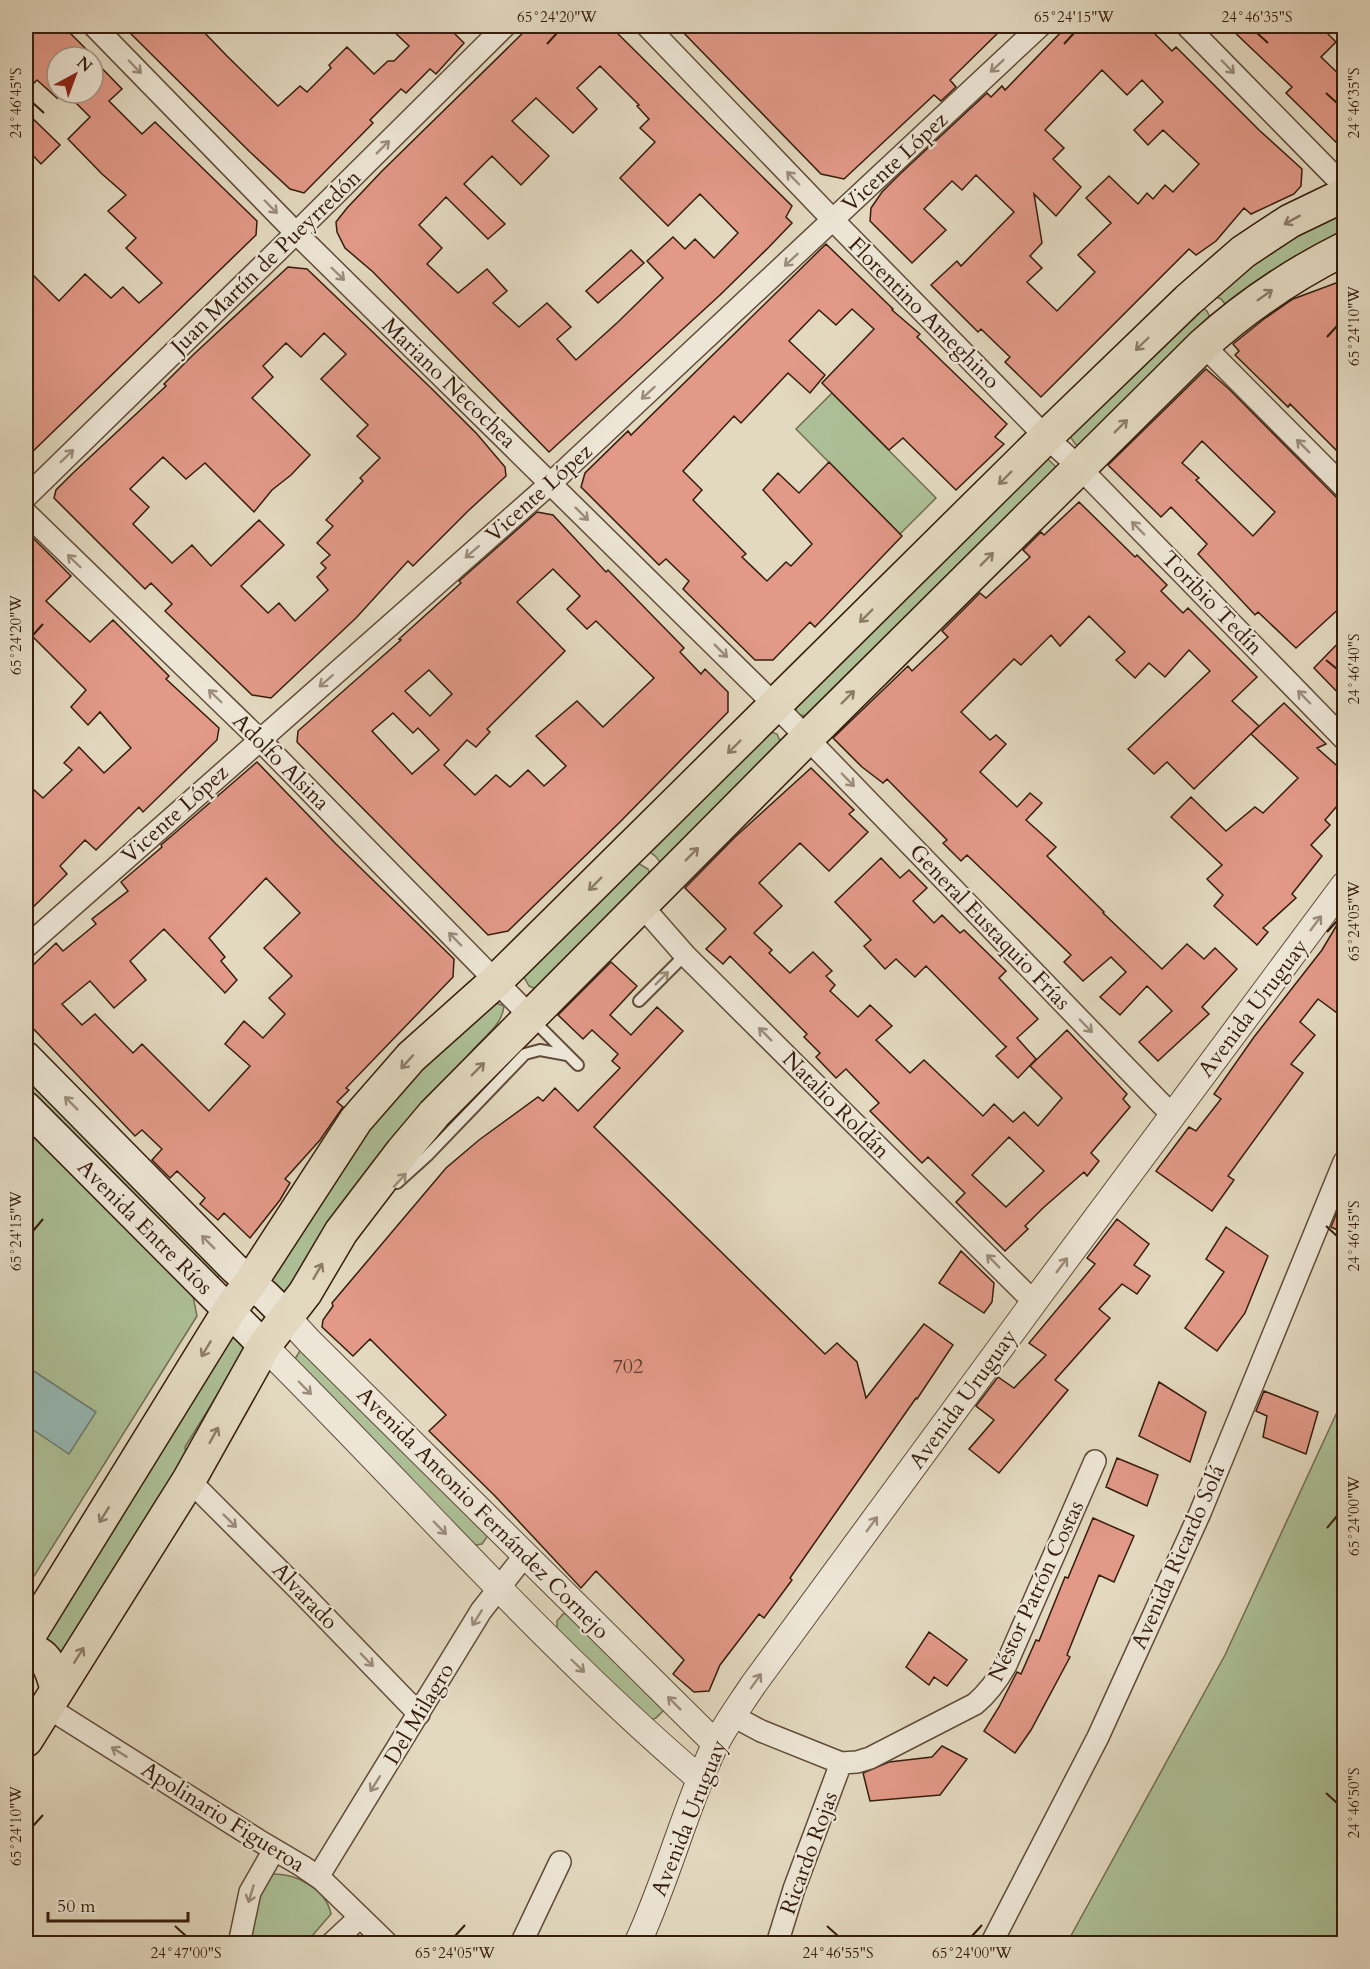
<svg xmlns="http://www.w3.org/2000/svg" width="1370" height="1969" font-family="Cardo,serif">
<style>
.green{fill:#adc097;stroke:#726e52;stroke-width:1.5}
.water{fill:#95bab5;stroke:#6f7b71;stroke-width:1.5}
.building{fill:#e29988;stroke:#361d0c;stroke-width:1.5;fill-rule:evenodd}
.lines{fill:none;stroke-linecap:round;stroke-linejoin:round}
.service-casing{stroke:#614c39;stroke-width:14}
.minor-casing{stroke:#614c39;stroke-width:24}
.tertiary-casing{stroke:#614c39;stroke-width:28}
.secondary-casing{stroke:#361d0c;stroke-width:33}
.primary-casing{stroke:#361d0c;stroke-width:36}
.service{stroke:#ede6d6;stroke-width:10}
.minor{stroke:#ede6d6;stroke-width:21}
.tertiary{stroke:#ede6d6;stroke-width:26}
.secondary{stroke:#ede6d6;stroke-width:30}
.primary{stroke:#e3d9c0;stroke-width:33}
.oneway{stroke:#9b8c7b}
.oneway2{stroke:#8c7b66}
.ticks{fill:none;stroke:#361d0c;stroke-width:2}
.labels{text-anchor:middle;dominant-baseline:central;stroke-width:4.5;stroke-linejoin:round;paint-order:stroke}
.number-label{font-size:20px;fill:#613c2b}
.street-label{font-size:22px;fill:#361d0c;stroke:#ede6d6}
.neatline{fill:none;stroke:#361d0c;stroke-width:2}
.ticks-label{font-size:15px;text-anchor:middle;fill:#361d0c}
</style>
<rect width="100%" height="100%" fill="#e3d9c0"/>
<filter id="stains"><feTurbulence type="fractalNoise" baseFrequency=".00333" numOctaves="4"/><feColorMatrix values="0 0 0 0 .2 0 0 0 0 .09 0 0 0 0 .02 0 0 0 .5 -.17"/></filter>
<radialGradient id="worn" r=".72"><stop offset=".6" stop-color="#630" stop-opacity="0"/><stop offset="1" stop-color="#630" stop-opacity=".3"/></radialGradient>
<path class="green" d="M1344,210V239L1226,305L1221,299L1208,294L1252,257Z
M1201,307L1207,311L1211,320L1082,447L1075,444L1068,433Z
M832,393L936,498L900,534L796,429Z
M1047,458L1055,466V474L808,717L798,714L794,705Z
M768,731L777,734L781,743L663,869C658,857 654,853 642,849Z
M636,862L648,869L651,878L538,990L529,986L521,972Z
M494,1002L504,1006C502,1028 479,1039 468,1056C465,1060 464,1065 462,1069L287,1293L281,1294L268,1280L338,1167L427,1061Z
M26,1071L225,1270L214,1281L26,1092Z
M26,1127L193,1296L197,1316L26,1589Z
M234,1332L245,1340V1350L185,1447L187,1463L59,1670L34,1649Z
M301,1349L489,1534L482,1544L470,1546L294,1369L295,1359Z
M1344,1397V1943H1067L1225,1655Z
M563,1614H571L662,1703L663,1711L656,1718L647,1721L557,1631V1621Z
M272,1874C296,1873 326,1889 331,1914L306,1943L249,1944L257,1893Z"/>
<path class="water" d="M26,1366L96,1412L69,1454L26,1425Z"/>
<path class="building" d="M26,26H63L94,57H57V98L37,80L26,91Z
M123,26H198L227,56L278,106L300,86L307,92L331,68L329,65L347,47L374,74L388,61H394L409,46L388,26H447L464,43L436,74L430,69L406,93L401,89L370,120L373,123L304,193L290,189L250,152Z
M530,26H610L792,206L786,217L792,223L769,247L720,295L549,452L373,272L345,248L337,232L336,222L347,208L382,171ZM600,66L639,105L637,106L649,119L640,128L655,142L620,178L668,226L700,194L738,233L714,258L695,239L685,249L673,237L647,261L663,278L618,322L576,360L557,339L571,327L547,303L519,327L493,303L507,291L487,269L458,293L427,264L442,248L419,225L446,197L488,239L505,224L464,184L492,156L521,185L549,156L512,121L536,98L573,133L597,109L577,88Z
M677,26H1005L950,80L956,87L941,101L934,95L844,179L821,174Z
M1067,26H1147L1172,51L1176,47L1259,130L1302,169L1301,186L1294,194L1251,214L1244,208L1216,241L1196,255L1189,249L1041,397L1005,362L1010,357L981,329L978,332L931,285L957,261L961,266L1014,212L976,175L962,190L952,181L924,209L946,230L912,263L870,221L871,208L882,192L900,174L987,93L991,97L1002,86L1005,90ZM1102,70L1127,95L1142,80L1163,102L1134,130L1148,145L1163,130L1199,164L1173,192L1165,185L1153,199L1147,193L1138,204L1109,176L1086,198L1111,223L1078,255L1095,272L1057,311L1027,282L1042,268L1030,256L1042,243L1034,194L1056,216L1081,187L1053,159L1064,148L1045,130Z
M1228,26H1293L1300,33L1307,26H1320L1336,42L1321,57L1344,79V150L1286,93L1292,87Z
M93,59L122,89L109,101L142,134L155,122L257,221L256,235L26,458V268L59,301L85,274L111,298L123,287L139,303L162,283L126,248L136,238L108,211L126,195L102,174L68,139L90,117L66,93H93Z
M26,112L60,145L41,164L26,148Z
M826,244L893,309L892,310L920,334L917,337L1007,424L995,437L1004,444L956,490L903,438L889,450L822,383L874,329L852,309L836,325L819,310L789,341L825,375L810,393L788,373L741,423L734,416L683,471L702,490L693,500L746,554L742,557L767,581L786,562L791,566L812,544L763,490L778,473L799,493L829,462L902,536L815,627L810,622L773,660H755L683,589L689,581L666,559L659,565L581,487L585,473L628,431L631,435Z
M631,250L644,263L598,303L586,291Z
M288,267L307,269L430,387L477,434L505,467L506,476L468,511L413,566L408,561L356,618L271,698L252,695L165,611L172,604L151,583L145,589L54,498L56,490L73,473L166,386L164,384L194,354ZM324,333L346,354L321,379L368,425L357,436L380,458L360,478L363,481L326,520L333,526L317,543L330,555L321,563L326,568L317,577L328,590L295,621L279,603L268,613L241,586L284,545L259,520L211,566L192,545L172,563L133,524L149,507L130,489L163,457L186,479L205,463L254,512L272,490L291,475L310,455L252,398L273,377L263,366L286,343L301,357Z
M1344,280V374L1338,382L1344,388V458L1290,404L1288,407L1235,355L1239,351L1233,344L1264,319L1293,299Z
M1206,369L1229,389L1344,505V604L1296,648L1258,612L1255,615L1198,554L1207,544L1171,507L1161,517L1108,465ZM1202,441L1275,512L1253,536L1196,480L1199,478L1182,463Z
M1079,502L1135,557L1137,555L1167,585L1161,591L1183,613L1188,608L1257,677L1232,701L1259,726L1194,789L1167,762L1154,774L1128,749L1210,671L1189,650L1165,677L1149,663L1135,678L1116,660L1125,652L1089,616L1060,646L1051,635L1021,665L1014,659L961,712L990,740L996,735L1006,744L980,772L1017,807L1030,793L1042,803L1026,820L1056,847L1047,856L1104,912L1103,913L1162,969L1187,944L1204,959L1215,948L1237,969L1202,1007L1209,1014L1158,1061L1139,1042L1172,1011L1147,986L1120,1015L1100,997L1126,972L1111,957L1083,981L1064,962L1071,955L967,855L961,861L943,843L947,840L887,779L883,783L862,767L833,738L908,666L912,671L948,637L942,631L980,593L986,598L1030,557L1023,550L1041,532L1044,535Z
M537,512L553,515L606,572L608,570L684,648L680,652L701,674L705,669L728,692V712L621,821L508,931L488,935L297,742L298,731L401,640L399,639L461,583L459,581ZM553,569L580,596L567,609L587,629L596,621L654,678L603,727L577,701L536,736L566,766L544,786L528,770L510,787L496,775L475,795L444,765L467,740L476,747L490,732L487,729L565,651L517,602ZM429,670L452,694L430,716L405,691ZM393,713L413,733L418,728L439,750L412,774L372,731Z
M26,531L71,576L46,601L90,642L113,620L169,676L166,679L219,728L217,740L143,812L139,807L96,850L85,840L60,866L67,874L26,914V796L33,789L43,798L72,770L64,763L79,747L104,773L131,748L100,712L88,725L71,707L86,690L26,630Z
M1344,637V699L1314,668Z
M1284,703L1326,744L1317,748L1344,772V798L1325,820L1330,825L1311,845L1322,856L1292,894L1296,898L1263,928L1268,932L1257,945L1214,906L1223,895L1207,879L1222,865L1171,817L1191,797L1226,831L1255,807L1263,813L1298,778L1251,734Z
M257,762L336,844L454,959L453,977L346,1088L349,1090L337,1102L343,1107L320,1140L285,1179L290,1183L280,1200L250,1238L224,1213L218,1220L200,1204L205,1198L177,1171L170,1178L152,1160L162,1149L142,1130L135,1136L26,1021V972L56,943L63,951L96,924L92,919L128,891L121,882L162,847L161,845L175,833ZM266,878L300,913L264,948L292,976L269,998L285,1014L263,1038L244,1021L225,1044L250,1066L209,1111L142,1044L133,1053L95,1014L82,1025L62,1004L90,981L114,1008L146,980L130,961L164,929L225,993L237,980L221,961L225,957L209,938Z
M811,768L854,810L849,814L868,832L829,871L800,843L759,883L782,906L754,933L772,950L769,953L790,973L813,952L832,971L826,976L835,985L830,991L858,1017L870,1005L892,1026L876,1040L910,1073L924,1060L983,1116L994,1104L1013,1122L1024,1112L1038,1126L1062,1098L1030,1066L1067,1030L1127,1094L1123,1099L1130,1107L1091,1153L1099,1161L1087,1176L1084,1172L1043,1208L1025,1226L1028,1229L1005,1251L956,1202L965,1193L928,1157L922,1163L870,1111L879,1103L846,1069L836,1078L816,1057L820,1053L804,1037L807,1034L730,956L723,964L706,949L726,929L685,888L735,837ZM1009,1137L1044,1171L1006,1207L972,1175Z
M881,858L900,878L909,870L927,888L913,901L934,923L942,915L960,933L964,930L1006,971L999,978L1038,1019L1017,1038L1036,1059L1018,1078L996,1056L1007,1046L1006,1047L926,966L915,977L896,959L885,969L864,946L871,940L835,902Z
M1344,913V964L1337,973L1344,978V1018L1318,999L1300,1022L1315,1035L1291,1064L1303,1073L1228,1176L1234,1180L1212,1211L1156,1171L1189,1127L1196,1131L1221,1099L1214,1094L1254,1037L1322,950Z
M611,962L637,986L610,1015L631,1035L657,1007L683,1031L594,1127L825,1354L837,1343L857,1362L866,1398L924,1324L953,1345L917,1399L916,1398L790,1578L792,1580L764,1618L759,1614L720,1665L709,1691L694,1692L673,1674L684,1660L596,1571L581,1588L495,1496L429,1431L446,1415L370,1339L353,1356L322,1327L323,1320L333,1306L332,1303L446,1168L479,1140L538,1097L543,1101L555,1088L578,1111L620,1068L612,1061L618,1054L592,1030L583,1039L558,1015Z
M1344,1194V1233L1331,1227Z
M1117,1219L1149,1244L1134,1265L1150,1276L1137,1294L1122,1284L1099,1309L1110,1318L1055,1380L1068,1390L999,1473L969,1449L994,1420L976,1406L998,1377L1014,1388L1046,1355L1029,1343L1095,1264L1087,1258Z
M1226,1227L1268,1256L1245,1313L1217,1351L1185,1328L1224,1272L1206,1259Z
M961,1251L994,1283L992,1302L984,1313L939,1283Z
M1159,1382L1206,1412L1190,1462L1139,1436Z
M1264,1391L1318,1412L1306,1454L1263,1437L1267,1416L1256,1411Z
M1117,1458L1158,1475L1147,1506L1106,1487Z
M1093,1518L1134,1536L1114,1582L1099,1575L1067,1655L1070,1657L1031,1730L1015,1753L984,1731L999,1707L1017,1672L1021,1674L1036,1640L1039,1641L1065,1577L1068,1578Z
M929,1632L967,1660L947,1686L934,1677L929,1685L906,1667Z
M942,1746L967,1759L940,1795L870,1801L863,1773L889,1762L932,1757Z"/>
<g class="lines">
<defs>
<path id="service" d="M639,1001L685,955
M533,1020L578,1065
M397,1183L428,1155L525,1054L540,1050L567,1055"/>
<path id="minor" d="M94,26L296,233L776,706L1173,1116
M647,26L833,220L1046,437L1079,467L1344,739
M1187,26L1344,186
M1203,345L1344,487
M26,497L296,233L505,26
M26,513L259,739L531,1017
M645,903L649,914L685,955L1034,1302
M26,947L551,483L1040,26
M189,1480L301,1592L419,1714
M47,1707L258,1840L302,1866L321,1879L388,1944
M733,1716L761,1731L841,1763L857,1762L870,1758L975,1704C988,1693 997,1681 1006,1665L1095,1461
M318,1877L481,1611L525,1555
M239,1944L250,1892L274,1850
M331,1944L360,1917
M521,1944L560,1862
M777,1944L794,1889L841,1763
M991,1944L1098,1737L1200,1513L1344,1162"/>
<path id="tertiary" d="M287,1317L309,1341L716,1744
M264,1346C409,1490 544,1646 700,1779
M637,1944C667,1880 684,1811 714,1747C725,1725 740,1705 753,1685L1034,1302L1344,885"/>
<path id="secondary" d="M26,1057L234,1268L266,1296L287,1317
M26,1107L264,1346"/>
<path id="primary" d="M26,1640L229,1311L250,1283L356,1120L411,1057L496,981L1046,437L1188,300L1243,252L1267,236L1290,221L1344,195
M26,1653C46,1647 53,1674 57,1689
M26,1740L189,1480L264,1346L305,1293L341,1232L402,1152L434,1114L807,738L1203,345C1246,306 1292,275 1344,249"/>
</defs>
<use href="#service" class="service-casing"/>
<use href="#minor" class="minor-casing"/>
<use href="#tertiary" class="tertiary-casing"/>
<use href="#secondary" class="secondary-casing"/>
<use href="#primary" class="primary-casing"/>
<use href="#service" class="service"/>
<use href="#minor" class="minor"/>
<use href="#tertiary" class="tertiary"/>
<use href="#secondary" class="secondary"/>
<use href="#primary" class="primary"/>
</g>
<defs><path id="oneway-shaft" d="M-6 0H5M1.5-3L5.5 0L1.5 3" fill="none" stroke-width="1.6" stroke-linecap="round" stroke-linejoin="round" transform="scale(1.5)"/></defs>
<g class="oneway">
<use href="#oneway-shaft" transform="translate(997 66) rotate(137)"/>
<use href="#oneway-shaft" transform="translate(135 67) rotate(46)"/>
<use href="#oneway-shaft" transform="translate(1228 67) rotate(46)"/>
<use href="#oneway-shaft" transform="translate(383 147) rotate(-45)"/>
<use href="#oneway-shaft" transform="translate(793 178) rotate(-134)"/>
<use href="#oneway-shaft" transform="translate(271 207) rotate(46)"/>
<use href="#oneway-shaft" transform="translate(791 260) rotate(137)"/>
<use href="#oneway-shaft" transform="translate(338 274) rotate(44)"/>
<use href="#oneway-shaft" transform="translate(648 393) rotate(137)"/>
<use href="#oneway-shaft" transform="translate(1303 446) rotate(-135)"/>
<use href="#oneway-shaft" transform="translate(67 456) rotate(-44)"/>
<use href="#oneway-shaft" transform="translate(582 514) rotate(45)"/>
<use href="#oneway-shaft" transform="translate(1138 528) rotate(-134)"/>
<use href="#oneway-shaft" transform="translate(472 552) rotate(139)"/>
<use href="#oneway-shaft" transform="translate(74 561) rotate(-136)"/>
<use href="#oneway-shaft" transform="translate(721 651) rotate(45)"/>
<use href="#oneway-shaft" transform="translate(326 681) rotate(139)"/>
<use href="#oneway-shaft" transform="translate(215 696) rotate(-136)"/>
<use href="#oneway-shaft" transform="translate(1304 697) rotate(-134)"/>
<use href="#oneway-shaft" transform="translate(848 780) rotate(46)"/>
<use href="#oneway-shaft" transform="translate(1316 923) rotate(-53)"/>
<use href="#oneway-shaft" transform="translate(455 939) rotate(-134)"/>
<use href="#oneway-shaft" transform="translate(662 978) rotate(-45)"/>
<use href="#oneway-shaft" transform="translate(1086 1026) rotate(46)"/>
<use href="#oneway-shaft" transform="translate(765 1034) rotate(-135)"/>
<use href="#oneway-shaft" transform="translate(71 1103) rotate(-135)"/>
<use href="#oneway-shaft" transform="translate(400 1180) rotate(-47)"/>
<use href="#oneway-shaft" transform="translate(208 1242) rotate(-135)"/>
<use href="#oneway-shaft" transform="translate(993 1261) rotate(-135)"/>
<use href="#oneway-shaft" transform="translate(1062 1265) rotate(-53)"/>
<use href="#oneway-shaft" transform="translate(305 1388) rotate(46)"/>
<use href="#oneway-shaft" transform="translate(230 1521) rotate(45)"/>
<use href="#oneway-shaft" transform="translate(872 1524) rotate(-54)"/>
<use href="#oneway-shaft" transform="translate(440 1528) rotate(46)"/>
<use href="#oneway-shaft" transform="translate(477 1618) rotate(122)"/>
<use href="#oneway-shaft" transform="translate(367 1660) rotate(46)"/>
<use href="#oneway-shaft" transform="translate(578 1666) rotate(44)"/>
<use href="#oneway-shaft" transform="translate(756 1681) rotate(-55)"/>
<use href="#oneway-shaft" transform="translate(674 1703) rotate(-135)"/>
<use href="#oneway-shaft" transform="translate(119 1752) rotate(-148)"/>
<use href="#oneway-shaft" transform="translate(375 1784) rotate(122)"/>
<use href="#oneway-shaft" transform="translate(251 1894) rotate(107)"/>
</g>
<g class="oneway2">
<use href="#oneway-shaft" transform="translate(1292 220) rotate(151)"/>
<use href="#oneway-shaft" transform="translate(1265 295) rotate(-35)"/>
<use href="#oneway-shaft" transform="translate(1142 344) rotate(136)"/>
<use href="#oneway-shaft" transform="translate(1121 426) rotate(-45)"/>
<use href="#oneway-shaft" transform="translate(1005 478) rotate(135)"/>
<use href="#oneway-shaft" transform="translate(987 559) rotate(-45)"/>
<use href="#oneway-shaft" transform="translate(866 616) rotate(135)"/>
<use href="#oneway-shaft" transform="translate(848 697) rotate(-45)"/>
<use href="#oneway-shaft" transform="translate(734 747) rotate(135)"/>
<use href="#oneway-shaft" transform="translate(692 854) rotate(-45)"/>
<use href="#oneway-shaft" transform="translate(595 884) rotate(135)"/>
<use href="#oneway-shaft" transform="translate(407 1062) rotate(132)"/>
<use href="#oneway-shaft" transform="translate(478 1069) rotate(-45)"/>
<use href="#oneway-shaft" transform="translate(318 1271) rotate(-60)"/>
<use href="#oneway-shaft" transform="translate(206 1349) rotate(121)"/>
<use href="#oneway-shaft" transform="translate(214 1435) rotate(-61)"/>
<use href="#oneway-shaft" transform="translate(104 1515) rotate(122)"/>
<use href="#oneway-shaft" transform="translate(79 1655) rotate(-58)"/>
</g>
<path class="ticks" d="M1257,33L1268,43M547,44L557,33M1064,44L1074,33M1326,93L1337,103M33,103L44,113M1327,337L1337,326M33,635L43,624M1326,660L1337,669M1327,932L1337,921M1326,1226L1337,1236M33,1231L43,1219M1327,1528L1337,1516M1326,1793L1337,1803M33,1826L43,1815M175,1926L186,1936M827,1926L838,1936M455,1936L465,1925M972,1936L982,1925"/>
<g class="labels">
<g class="number-label">
<text x="628" y="1366">702</text>
</g>
<g class="street-label">
<text transform="translate(895 162) rotate(-43)">Vicente López</text>
<text transform="translate(266 262) rotate(-44)">Juan Martín de Pueyrredón</text>
<text transform="translate(924 313) rotate(45)">Florentino Ameghino</text>
<text transform="translate(449 383) rotate(44)">Mariano Necochea</text>
<text transform="translate(539 493) rotate(-42)">Vicente López</text>
<text transform="translate(1212 603) rotate(46)">Toribio Tedín</text>
<text transform="translate(281 762) rotate(45)">Adolfo Alsina</text>
<text transform="translate(175 814) rotate(-42)">Vicente López</text>
<text transform="translate(990 927) rotate(46)">General Eustaquio Frías</text>
<text transform="translate(1253 1008) rotate(-53)">Avenida Uruguay</text>
<text transform="translate(836 1105) rotate(45)">Natalio Roldán</text>
<text transform="translate(145 1227) rotate(45)">Avenida Entre Ríos</text>
<text transform="translate(963 1399) rotate(-54)">Avenida Uruguay</text>
<text transform="translate(483 1513) rotate(45)">Avenida Antonio Fernández Cornejo</text>
<text transform="translate(1178 1557) rotate(-66)">Avenida Ricardo Solá</text>
<text transform="translate(1036 1591) rotate(-65)">Néstor Patrón Costas</text>
<text transform="translate(305 1596) rotate(46)">Alvarado</text>
<text transform="translate(419 1714) rotate(-59)">Del Milagro</text>
<text transform="translate(223 1817) rotate(32)">Apolinario Figueroa</text>
<text transform="translate(689 1818) rotate(-68)">Avenida Uruguay</text>
<text transform="translate(809 1853) rotate(-70)">Ricardo Rojas</text>
</g>
</g>
<rect width="1370" height="1969" fill="none" stroke="#e3d9c0" stroke-width="66"/>
<g transform="translate(75 75) rotate(41)"><circle r="28" fill="#ede6d6" stroke="#a49685" stroke-width="1.5"/>
<path d="M0-4.5L10 22L0 15L-10 22Z" fill="#8f2418"/>
<text y="-9" font-size="16" font-weight="bold" text-anchor="middle" fill="#361d0c">N</text>
</g>
<path d="M48 1912v9h140v-9" fill="none" stroke="#361d0c" stroke-width="3"/>
<text x="57" y="1912" font-size="18" fill="#361d0c" stroke="#ede6d6" stroke-width="4.5" paint-order="stroke">50 m</text>
<rect x="33" y="33" width="1304" height="1903" class="neatline"/>
<g class="ticks-label">
<text x="557" y="22">65°24'20"W</text>
<text x="1074" y="22">65°24'15"W</text>
<text x="1257" y="22">24°46'35"S</text>
<text transform="translate(1354 103) rotate(-90)" y="5">24°46'35"S</text>
<text transform="translate(16 103) rotate(-90)" y="5">24°46'45"S</text>
<text transform="translate(1354 326) rotate(-90)" y="5">65°24'10"W</text>
<text transform="translate(16 635) rotate(-90)" y="5">65°24'20"W</text>
<text transform="translate(1354 669) rotate(-90)" y="5">24°46'40"S</text>
<text transform="translate(1354 921) rotate(-90)" y="5">65°24'05"W</text>
<text transform="translate(16 1231) rotate(-90)" y="5">65°24'15"W</text>
<text transform="translate(1354 1236) rotate(-90)" y="5">24°46'45"S</text>
<text transform="translate(1354 1516) rotate(-90)" y="5">65°24'00"W</text>
<text transform="translate(1354 1803) rotate(-90)" y="5">24°46'50"S</text>
<text transform="translate(16 1826) rotate(-90)" y="5">65°24'10"W</text>
<text x="186" y="1958">24°47'00"S</text>
<text x="455" y="1958">65°24'05"W</text>
<text x="838" y="1958">24°46'55"S</text>
<text x="972" y="1958">65°24'00"W</text>
</g>
<rect width="100%" height="100%" filter="url(#stains)"/>
<rect width="100%" height="100%" fill="url(#worn)"/>
</svg>
